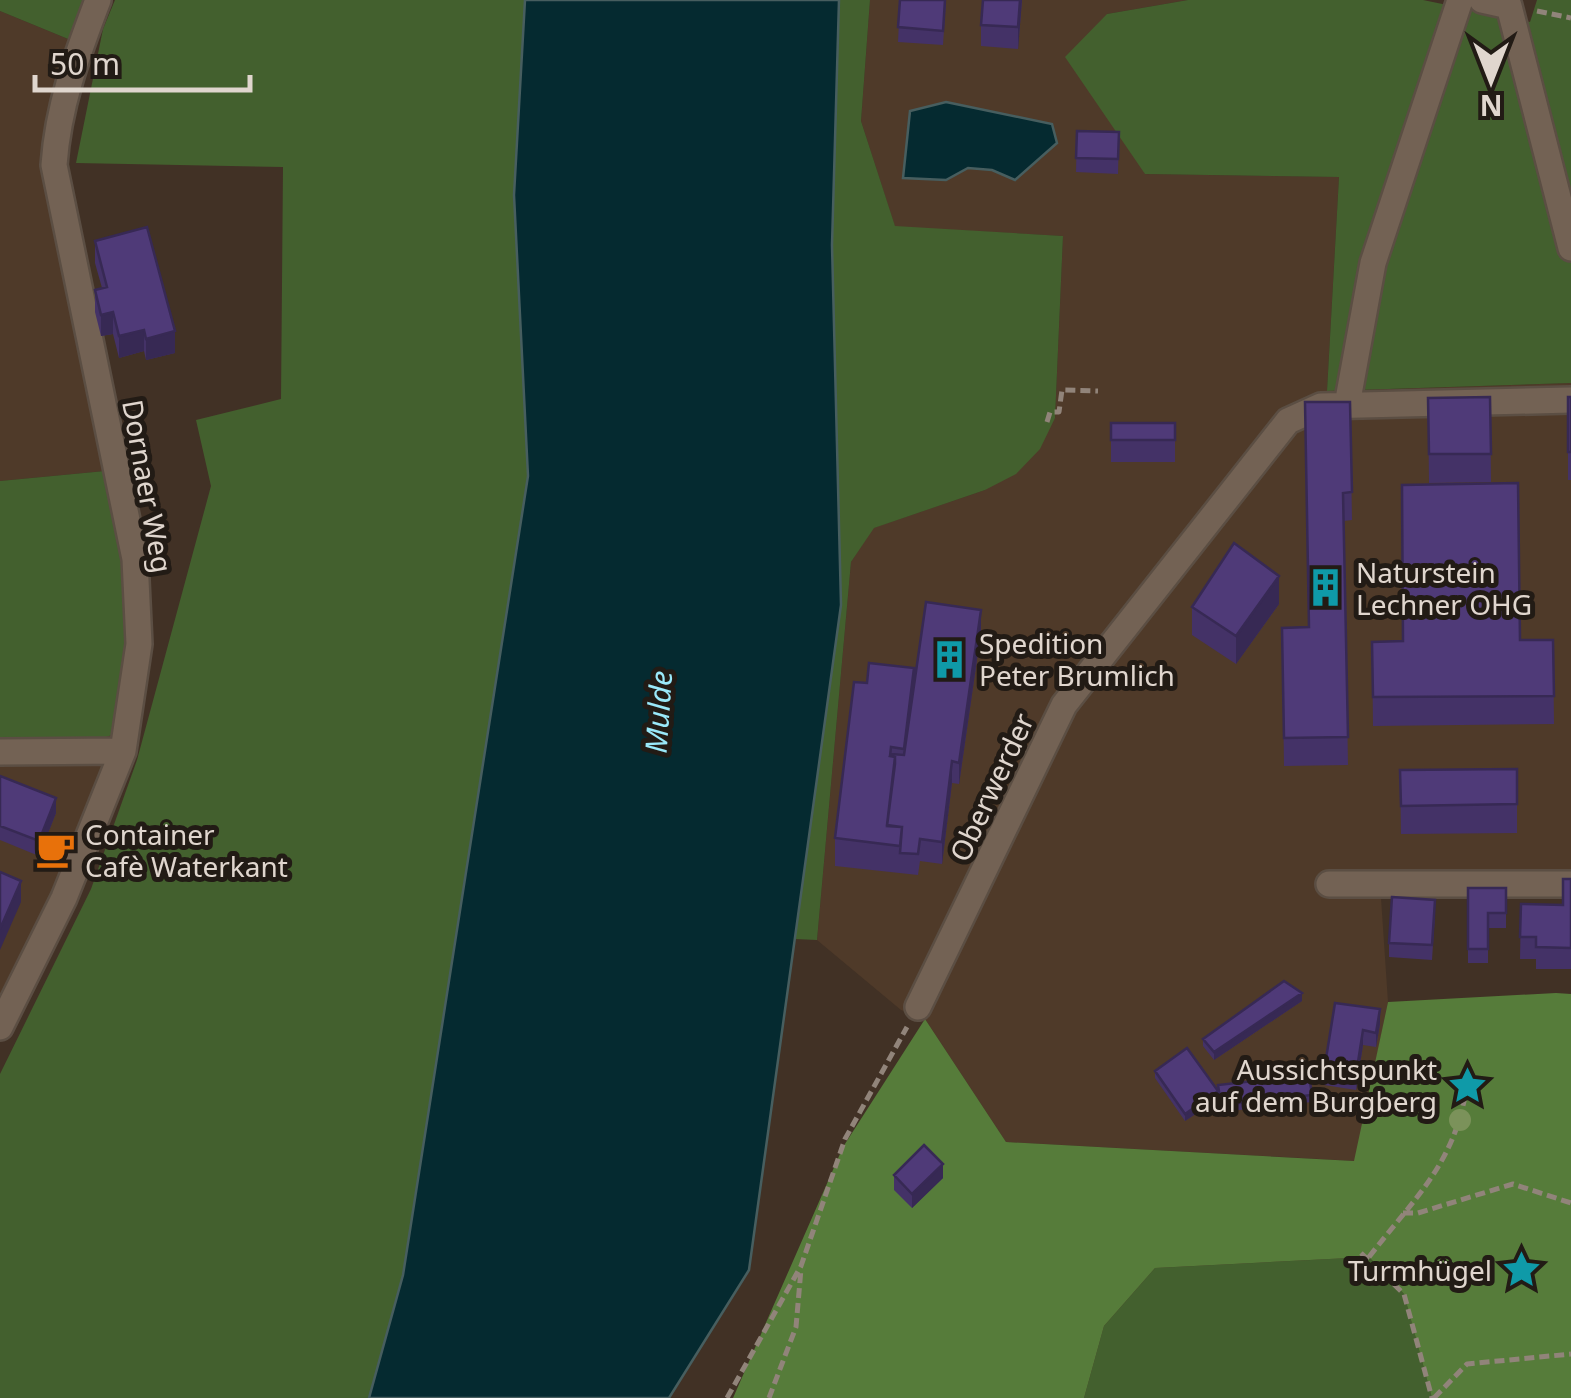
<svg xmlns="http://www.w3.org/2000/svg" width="1571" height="1398" font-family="'Noto Sans',sans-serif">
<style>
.built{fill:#4f3a29}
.green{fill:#43602e}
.forest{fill:#567c3a}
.water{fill:#052a30;stroke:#475e5f;stroke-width:2.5}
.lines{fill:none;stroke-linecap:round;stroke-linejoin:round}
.minor-casing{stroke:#5b4e43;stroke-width:30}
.path{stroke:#91847a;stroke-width:5;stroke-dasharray:10 5;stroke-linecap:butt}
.minor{stroke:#736254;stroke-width:25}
.tree{fill:#7b925a}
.wall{fill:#443267}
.shaded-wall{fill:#372954}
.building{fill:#4f3a78;stroke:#372954;stroke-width:2.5}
.labels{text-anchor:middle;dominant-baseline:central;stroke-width:10;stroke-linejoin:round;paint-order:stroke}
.street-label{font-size:28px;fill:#e0d6ce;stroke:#221b15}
.poi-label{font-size:28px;fill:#e0d6ce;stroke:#221b15;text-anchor:start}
.water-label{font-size:30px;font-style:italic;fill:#9ae9fa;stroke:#221b15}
</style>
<rect width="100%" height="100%" fill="#413125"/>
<path class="built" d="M870,0H1188L1107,14L1145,174L1339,177L1327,391L1571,383V895L1381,898L1388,1002L1355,1161L1006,1142L925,1019L901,1010L817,940L851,562L873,528L985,490L1055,418L1063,236L895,227L861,121Z
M0,11L73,41L48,172L51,219L105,471L0,481Z
M118,733L42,928L0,1010V741Z"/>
<path class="green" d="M0,0H89L73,41L0,11Z
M115,0H525L514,195L528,476L403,1275L369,1398H0V1074L91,889L137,760L211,486L196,420L281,399L283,167L76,163L103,29Z
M839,0H870L861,121L895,226L1063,236L1055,418L1040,449L1016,474L985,490L874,528L851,562L817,940L795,939L841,605L832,245Z
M1188,0H1423L1530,22L1537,0H1571V383L1327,391L1339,177L1145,174L1065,57L1107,14Z
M105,471L135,559L118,733L76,747L0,741V481Z
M1369,1257L1404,1294L1432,1398H1084L1104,1326L1155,1268Z"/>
<path class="forest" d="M1556,993L1571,994V1398H1432L1404,1294L1369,1257L1155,1268L1104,1326L1084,1398H733L843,1147L925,1019L1006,1142L1354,1161L1388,1002Z"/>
<path class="water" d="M525,0H839L832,245L841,605L749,1270L669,1398H369L403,1275L528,476L514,195Z
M946,102L1052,124L1057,143L1015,180L992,170L968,168L946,180L903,178L910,111Z"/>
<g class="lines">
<defs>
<path id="minor" d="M1482,0L1509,6L1571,248
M1347,405L1373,263L1460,0
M0,752L123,751
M1329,884H1571
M918,1007L1064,705L1288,421L1321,406L1571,400
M0,1027L64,898L123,751L139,644L135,559L54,165C58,106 77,55 98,0"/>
</defs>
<use href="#minor" class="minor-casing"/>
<path class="path" d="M1537,11L1571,18
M1047,422L1050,412H1059L1062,390L1098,391
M1403,1213H1418L1513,1184L1571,1203
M1361,1253L1404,1294L1432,1398
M1369,1257C1416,1196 1455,1164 1467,1085
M727,1398L801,1266L845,1139L907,1027
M769,1398L796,1327L801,1269
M1434,1398L1467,1364L1571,1354"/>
<use href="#minor" class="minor"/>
</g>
<circle class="tree" cx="1460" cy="1120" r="11"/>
<path class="wall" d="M900,0H946L943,45L898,42Z
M1022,0L1018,49L981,46V25Z
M1077,131L1119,132L1118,174L1076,172Z
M95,241L175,353L146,360L144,351L119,358L113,334L101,336L95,312V290L102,288L95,263Z
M1490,397L1491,482L1429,483L1428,398Z
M1568,397H1571V480H1568Z
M1350,402L1352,520L1344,521L1348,765L1284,766L1282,628L1308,627Z
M1111,423H1175V462H1111Z
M1279,604L1236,664L1192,635V607Z
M981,632L959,784L952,783L942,864L920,861L918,875L835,866V838L914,687Z
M1553,640L1554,724L1373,726L1372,642Z
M1517,769V833L1401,834L1400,770Z
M0,776L56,813L39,856L0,840Z
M1571,879V969H1536V959H1520L1521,904L1563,905Z
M1468,888H1506V928H1488V963H1468Z
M1435,914L1432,960L1389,957V943Z
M1302,1001L1214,1060L1203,1046V1039Z
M1335,1003L1380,1024L1376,1047L1363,1045L1356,1090L1324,1085V1071Z
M1155,1071L1218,1099L1185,1121L1155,1078Z
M1218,1085L1312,1095V1102L1221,1112Z
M894,1175L943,1178L912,1208L894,1190Z"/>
<path class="shaded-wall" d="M1020,0H1022L1018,49V27Z
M113,312V334L101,336V315Z
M144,330V351L119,358V336Z
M175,331V353L146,360V339Z
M1279,576V604L1236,664V636Z
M981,610V632L959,784V763Z
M952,761V783L942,864V842Z
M56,798V813L39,856V841Z
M21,881V902L0,950V929Z
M1302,993V1001L1214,1060V1052Z
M1380,1009V1024L1376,1047V1033Z
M1363,1030V1045L1356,1090V1075Z
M1218,1091V1099L1185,1121V1114Z
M943,1164V1178L912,1208V1194Z"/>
<path class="building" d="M900,0H945L943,31L898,27Z
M983,0H1020L1018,27L981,25Z
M1077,131L1119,132L1118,159L1076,158Z
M147,227L175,331L146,339L144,330L119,336L113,312L101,315L95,290L107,287L95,241Z
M1490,397L1491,454H1429L1428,398Z
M1568,397H1571V452H1568Z
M1305,402H1350L1352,492L1343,493L1348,737L1284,738L1282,628L1309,627Z
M1111,423H1175V440H1111Z
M1518,483L1520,640H1553L1554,696L1373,697L1372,642L1403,641L1402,485Z
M1234,543L1279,576L1236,636L1192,607Z
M926,602L981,610L959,763L952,761L942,842L920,839L918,854L900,853L902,827L887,826L895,764V757L890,756L891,754L904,755Z
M869,663L914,668L904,749L891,747L890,756L895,757L887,825L902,827L900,846L835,838L854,682L867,683Z
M1517,769V804L1401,806L1400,770Z
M0,776L56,798L39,841L0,826Z
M0,872L21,881L0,929Z
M1563,879H1571V948L1536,947V937H1520L1521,904L1563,905Z
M1468,888H1506V913H1488V949H1468Z
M1392,897L1435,900L1432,945L1389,943Z
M1284,981L1302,993L1214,1052L1203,1039Z
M1335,1003L1380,1009L1376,1033L1363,1030L1356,1075L1324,1071Z
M1187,1048L1218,1091L1185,1114L1155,1071Z
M1309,1075L1312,1095L1221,1105L1218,1085Z
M924,1145L943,1164L912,1194L894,1175Z"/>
<defs>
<symbol id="building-bare" viewBox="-9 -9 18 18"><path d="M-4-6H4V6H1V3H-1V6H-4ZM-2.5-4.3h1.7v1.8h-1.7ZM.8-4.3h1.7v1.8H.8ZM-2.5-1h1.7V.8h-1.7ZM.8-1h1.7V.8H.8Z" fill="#0f9aa8" stroke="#221b15" stroke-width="2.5" paint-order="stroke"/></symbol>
<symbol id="cafe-bare" viewBox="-9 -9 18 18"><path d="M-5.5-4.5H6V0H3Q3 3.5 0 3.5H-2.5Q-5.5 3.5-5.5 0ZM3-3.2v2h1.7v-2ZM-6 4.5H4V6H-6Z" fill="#e8710a" stroke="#221b15" stroke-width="2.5" paint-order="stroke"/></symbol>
<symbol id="sight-bare" viewBox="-9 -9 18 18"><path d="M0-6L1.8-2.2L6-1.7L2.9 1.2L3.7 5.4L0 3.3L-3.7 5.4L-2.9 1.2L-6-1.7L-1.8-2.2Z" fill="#0f9aa8" stroke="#221b15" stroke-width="2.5" paint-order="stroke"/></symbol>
</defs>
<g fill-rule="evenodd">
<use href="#building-bare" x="1298" y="560" width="55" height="55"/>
<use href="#building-bare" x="922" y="632" width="55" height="55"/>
<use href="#cafe-bare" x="28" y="822" width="55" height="55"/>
<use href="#sight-bare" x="1440" y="1058" width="55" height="55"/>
<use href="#sight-bare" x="1494" y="1242" width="55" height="55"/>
</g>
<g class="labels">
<g class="street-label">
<text transform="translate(148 486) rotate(80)">Dornaer Weg</text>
<text transform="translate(991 787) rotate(-65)">Oberwerder</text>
</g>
<g class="poi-label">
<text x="1356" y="572">Naturstein<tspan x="1356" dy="32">Lechner OHG</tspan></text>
<text x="979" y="643">Spedition<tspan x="979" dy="32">Peter Brumlich</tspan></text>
<text x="85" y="834">Container<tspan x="85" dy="32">Cafè Waterkant</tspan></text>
<text x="1437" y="1069" text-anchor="end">Aussichtspunkt<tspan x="1437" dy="32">auf dem Burgberg</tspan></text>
<text x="1492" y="1270" text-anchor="end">Turmhügel</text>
</g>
<g class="water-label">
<text transform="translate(658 712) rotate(-86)">Mulde</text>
</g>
</g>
<g transform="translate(1491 80) rotate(180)" stroke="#221b15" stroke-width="8" paint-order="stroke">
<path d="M0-8L18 38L0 25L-18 38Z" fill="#e0d6ce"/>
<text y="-15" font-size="28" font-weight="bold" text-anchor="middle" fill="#e0d6ce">N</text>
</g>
<path d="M35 75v15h215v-15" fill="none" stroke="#e0d6ce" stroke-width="5"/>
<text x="50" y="75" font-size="30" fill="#e0d6ce" stroke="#221b15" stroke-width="8" paint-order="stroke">50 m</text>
</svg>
